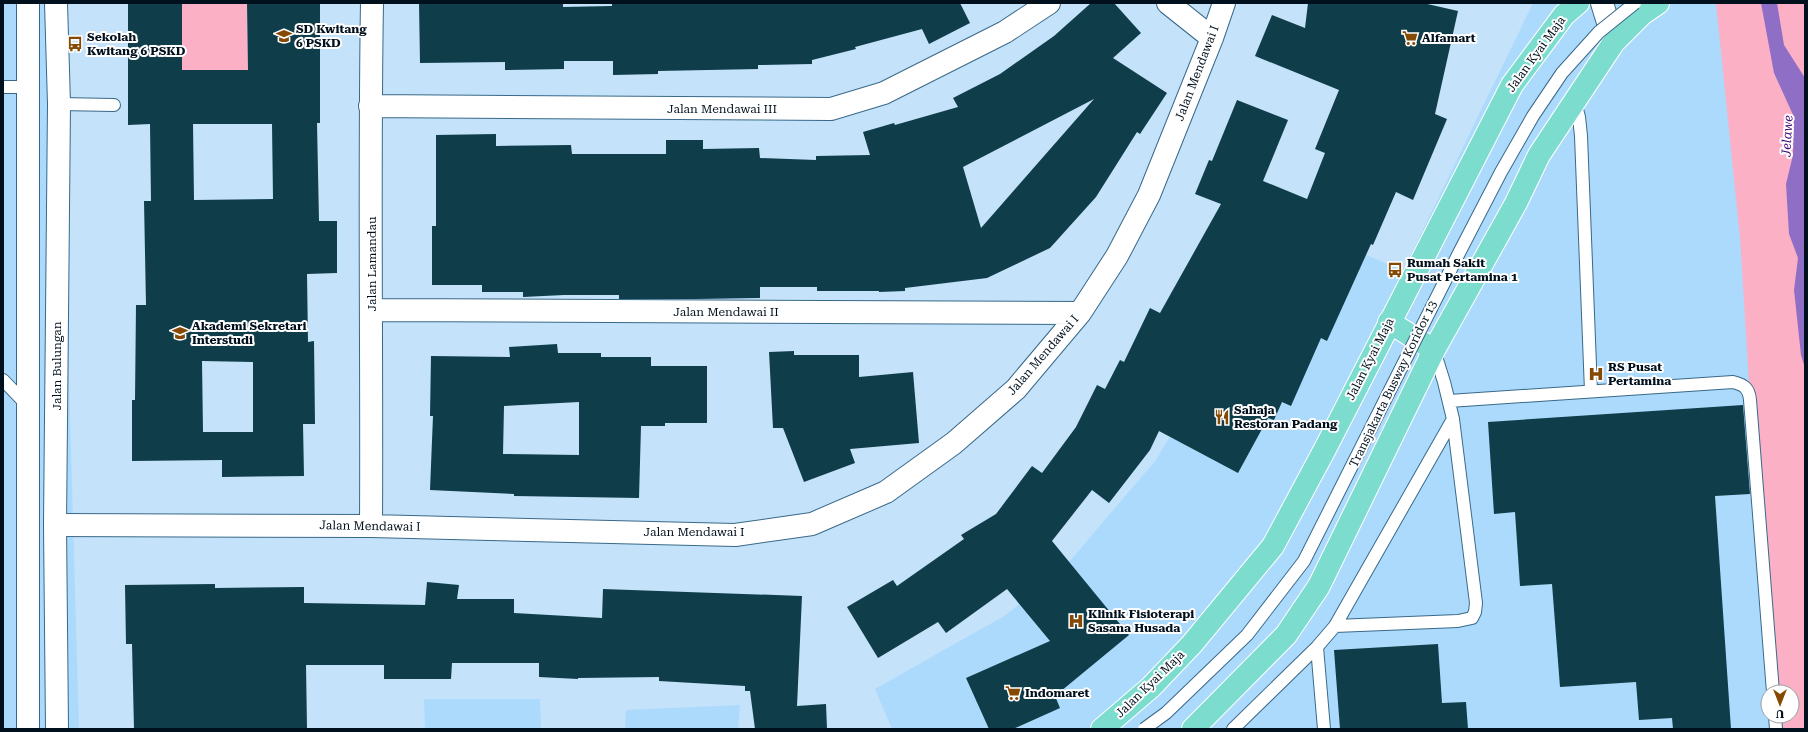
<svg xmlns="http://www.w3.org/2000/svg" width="1808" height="732" font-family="'Roboto Serif',serif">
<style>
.built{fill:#acdafc;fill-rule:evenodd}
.green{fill:#fbb0c6}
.water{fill:#8f6fc5}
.building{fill:#0f3d49;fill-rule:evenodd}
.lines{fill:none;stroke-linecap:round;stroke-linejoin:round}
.lane-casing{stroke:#396989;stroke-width:14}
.street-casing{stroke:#396989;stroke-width:24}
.secondary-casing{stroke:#396989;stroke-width:24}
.primary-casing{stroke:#fff;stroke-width:24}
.lane{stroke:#fff;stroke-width:12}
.street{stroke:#fff;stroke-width:22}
.secondary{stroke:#fff;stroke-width:22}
.primary{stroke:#7cdcce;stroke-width:22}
.lane-bridge-casing{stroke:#396989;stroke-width:14;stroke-linecap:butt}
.lane-bridge{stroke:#fff;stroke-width:12}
.labels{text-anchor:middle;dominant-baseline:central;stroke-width:4;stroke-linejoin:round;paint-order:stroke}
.poi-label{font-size:12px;font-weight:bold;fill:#00101d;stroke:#fff;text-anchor:start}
.street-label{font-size:12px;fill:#00101d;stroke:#fff}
.water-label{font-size:13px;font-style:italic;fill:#420976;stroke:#fff}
</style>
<rect width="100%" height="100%" fill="#c4e2f9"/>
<path class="built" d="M3,3H58L79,729H3Z
M1533,3H1805V729H892L875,689L1006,615L1069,562L1156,460L1295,224L1403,271ZM1768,692H1792V716H1768Z
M424,699H540L541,729H425Z
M740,705L738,729H625L626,710Z"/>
<path class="green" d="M182,3H247L248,70H182Z
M1716,3H1805V729H1771L1770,716H1792V692H1768L1740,238Z"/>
<path class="water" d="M1761,3H1777L1784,45L1805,78V368L1801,355L1794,290L1798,258L1789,234L1786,184L1793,155L1794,117L1774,73Z"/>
<path class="building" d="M128,3H182V70H248L247,3H320V123H317L319,221H337V273L307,274L308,342L314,341L315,424H303L304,476L222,477V460L132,461V400H135L136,305H146L144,201H151L150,124L128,125ZM193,124H272L273,199L194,200ZM202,361L253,362V432H203Z
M419,3H563V7L612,6V3H960L970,23L929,44L922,29L855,47L856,49L812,60V64L758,65V69L658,71V74L613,75V61H564V69L505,70V62L420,63Z
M1091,3H1114L1141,33L1113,58L1167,93L1140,134L1137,132L1096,197L1050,248L987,278L905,288V291L879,292V291H817V287H760V298L696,299H619V295H564L523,297V292H482V285H432V226H436V135L496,134V146L571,145L572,154H666V140H703V149L759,148L760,158L816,160V156L870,155L863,132L894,123L895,125L958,107L953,98L1000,74L1054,36ZM1094,99L981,228L963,167Z
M1308,3H1423L1458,11L1435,114L1447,119L1413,200L1396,192L1373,245L1371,244L1327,341L1321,338L1291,406L1282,402L1274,420L1268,418L1238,473L1159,431L1150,450L1109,503L1092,490L1052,541L1129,635L1055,696L1060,708L1013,729H989L966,678L1050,641L1007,589L946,633L938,622L878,658L847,607L893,580L897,586L964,539L961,535L996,514L1032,466L1042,473L1076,427L1097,385L1105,389L1120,360L1124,362L1150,308L1160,313L1221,204L1195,194L1209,160L1212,161L1237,100L1288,120L1263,181L1307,199L1325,153L1315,149L1339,90L1255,56L1272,15L1305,28Z
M557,344L558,353H601V357H651V366H707V423H665V426H641L639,498L514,496V494L430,490L433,416H430L431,356L510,357L509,347ZM579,402V455L503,454L504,406Z
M794,351V355H859V377L913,372L919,443L850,449L855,463L804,482L783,428H773L769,352Z
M1743,405L1750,494L1715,496L1731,729H1673L1672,718L1639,720L1636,682L1560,687L1552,584L1520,586L1515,512L1494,514L1488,422Z
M427,582L459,585L457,599H514V613L602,618L603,589L802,596L797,706L826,704L827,729H755L750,691H745V686L659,681V677L578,678V679L539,677V663H452L451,679H384V665H306L307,729H134L132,644H126L125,585L215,584V588L304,587V603L425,605Z
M1438,644L1442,703L1466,702L1468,729H1340L1334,650Z"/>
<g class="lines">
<defs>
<path id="lane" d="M3,87H28
M1575,102L1579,117L1581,136L1591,391
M59,104L114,105
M3,380L28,406
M1449,401L1733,382C1745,385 1749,389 1750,400L1773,692
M1335,626L1458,621L1472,618L1475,612L1476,603L1453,419L1444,382L1434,350
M1317,647L1324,729
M1775,716L1776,729
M1233,729L1317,647L1335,626L1453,419"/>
<path id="street" d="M1168,3L1212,38
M370,106L831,109L884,93L1005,32L1049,3
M372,310L1080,313
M55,525L371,526L735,535L812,524L886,492L954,443L1016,389L1080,313L1117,256L1149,195L1212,38L1224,3
M371,526C372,351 369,177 372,3"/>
<path id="secondary" d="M56,3L59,104L55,525L57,729
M1602,3L1614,42
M28,729V3"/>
<path id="primary" d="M1389,322L1434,350
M1102,729L1151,687L1192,644L1273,546L1325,449L1512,85L1564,15L1578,3
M1193,729L1286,635L1319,586L1434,350L1516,203L1539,155L1614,42L1642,14L1658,3"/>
</defs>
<use href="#lane" class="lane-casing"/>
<use href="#street" class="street-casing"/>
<use href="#secondary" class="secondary-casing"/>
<use href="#primary" class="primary-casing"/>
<use href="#lane" class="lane"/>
<use href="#street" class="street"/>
<use href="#secondary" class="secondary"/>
<use href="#primary" class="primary"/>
<defs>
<path id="lane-bridge" d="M1144,729L1166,713L1247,635L1304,561L1458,255L1501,172L1533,116L1562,73L1599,32L1635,3"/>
</defs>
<use href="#lane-bridge" class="lane-bridge-casing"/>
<use href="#lane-bridge" class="lane-bridge"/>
</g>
<defs>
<symbol id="school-bare" viewBox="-9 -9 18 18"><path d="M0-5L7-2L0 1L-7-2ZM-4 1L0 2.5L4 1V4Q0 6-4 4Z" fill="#854903" stroke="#fff" stroke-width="2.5" paint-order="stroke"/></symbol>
<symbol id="supermarket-bare" viewBox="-9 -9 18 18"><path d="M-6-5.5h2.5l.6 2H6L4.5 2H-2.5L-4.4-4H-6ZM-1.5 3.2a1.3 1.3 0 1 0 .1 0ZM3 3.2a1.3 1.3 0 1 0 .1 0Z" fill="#854903" stroke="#fff" stroke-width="2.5" paint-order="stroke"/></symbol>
<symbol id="bus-bare" viewBox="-9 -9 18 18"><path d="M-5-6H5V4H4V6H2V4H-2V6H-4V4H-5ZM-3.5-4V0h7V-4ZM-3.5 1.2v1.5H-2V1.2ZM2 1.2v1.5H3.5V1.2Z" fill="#854903" stroke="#fff" stroke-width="2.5" paint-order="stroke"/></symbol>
<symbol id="university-bare" viewBox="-9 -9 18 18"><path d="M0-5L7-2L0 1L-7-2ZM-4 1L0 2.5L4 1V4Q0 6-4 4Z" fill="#854903" stroke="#fff" stroke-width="2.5" paint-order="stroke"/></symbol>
<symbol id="hospital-bare" viewBox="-9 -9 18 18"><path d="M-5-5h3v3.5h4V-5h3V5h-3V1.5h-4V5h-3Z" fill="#854903" stroke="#fff" stroke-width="2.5" paint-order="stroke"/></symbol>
<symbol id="restaurant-bare" viewBox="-9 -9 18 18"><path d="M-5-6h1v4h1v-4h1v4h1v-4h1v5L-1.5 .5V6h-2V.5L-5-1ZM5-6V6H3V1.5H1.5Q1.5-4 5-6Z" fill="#854903" stroke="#fff" stroke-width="2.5" paint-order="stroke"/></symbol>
</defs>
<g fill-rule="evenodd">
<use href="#school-bare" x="273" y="25" width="22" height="22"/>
<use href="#supermarket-bare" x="1399" y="27" width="22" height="22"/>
<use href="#bus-bare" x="64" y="33" width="22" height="22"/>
<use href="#bus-bare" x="1384" y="259" width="22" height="22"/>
<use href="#university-bare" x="169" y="322" width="22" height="22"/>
<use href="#hospital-bare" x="1585" y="363" width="22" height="22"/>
<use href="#restaurant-bare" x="1211" y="406" width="22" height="22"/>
<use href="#hospital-bare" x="1065" y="610" width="22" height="22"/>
<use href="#supermarket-bare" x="1002" y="682" width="22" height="22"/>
</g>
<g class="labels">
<g class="poi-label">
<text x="296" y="29">SD Kwitang<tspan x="296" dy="14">6 PSKD</tspan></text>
<text x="87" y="37">Sekolah<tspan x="87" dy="14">Kwitang 6 PSKD</tspan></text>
<text x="1422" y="38">Alfamart</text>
<text x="1407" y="263">Rumah Sakit<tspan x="1407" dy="14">Pusat Pertamina 1</tspan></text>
<text x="192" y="326">Akademi Sekretari<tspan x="192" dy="14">Interstudi</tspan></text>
<text x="1608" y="367">RS Pusat<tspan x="1608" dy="14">Pertamina</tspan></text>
<text x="1234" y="410">Sahaja<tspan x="1234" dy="14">Restoran Padang</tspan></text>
<text x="1088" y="614">Klinik Fisioterapi<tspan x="1088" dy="14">Sasana Husada</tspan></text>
<text x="1025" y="693">Indomaret</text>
</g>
<g class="street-label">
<text transform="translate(1536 54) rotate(-54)">Jalan Kyai Maja</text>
<text transform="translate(1197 73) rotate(-69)">Jalan Mendawai I</text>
<text x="722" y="109">Jalan Mendawai III</text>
<text transform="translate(372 264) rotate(-90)">Jalan Lamandau</text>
<text x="726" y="312">Jalan Mendawai II</text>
<text transform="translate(1043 355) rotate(-49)">Jalan Mendawai I</text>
<text transform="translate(1370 359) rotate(-63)">Jalan Kyai Maja</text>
<text transform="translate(57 366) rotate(-90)">Jalan Bulungan</text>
<text transform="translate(1393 384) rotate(-64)">Transjakarta Busway Koridor 13</text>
<text transform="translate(370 526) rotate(1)">Jalan Mendawai I</text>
<text x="694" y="532">Jalan Mendawai I</text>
<text transform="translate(1150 684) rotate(-44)">Jalan Kyai Maja</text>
</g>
<g class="water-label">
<text transform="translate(1787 136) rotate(-87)">Jelawe</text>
</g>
</g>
<rect width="1808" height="732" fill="none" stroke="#00101d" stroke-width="8"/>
<g transform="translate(1780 704) rotate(180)"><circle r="19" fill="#ffffff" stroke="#999fa5"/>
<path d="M0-3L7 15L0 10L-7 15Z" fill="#854903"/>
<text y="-6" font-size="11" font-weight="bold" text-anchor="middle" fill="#00101d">U</text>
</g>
</svg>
